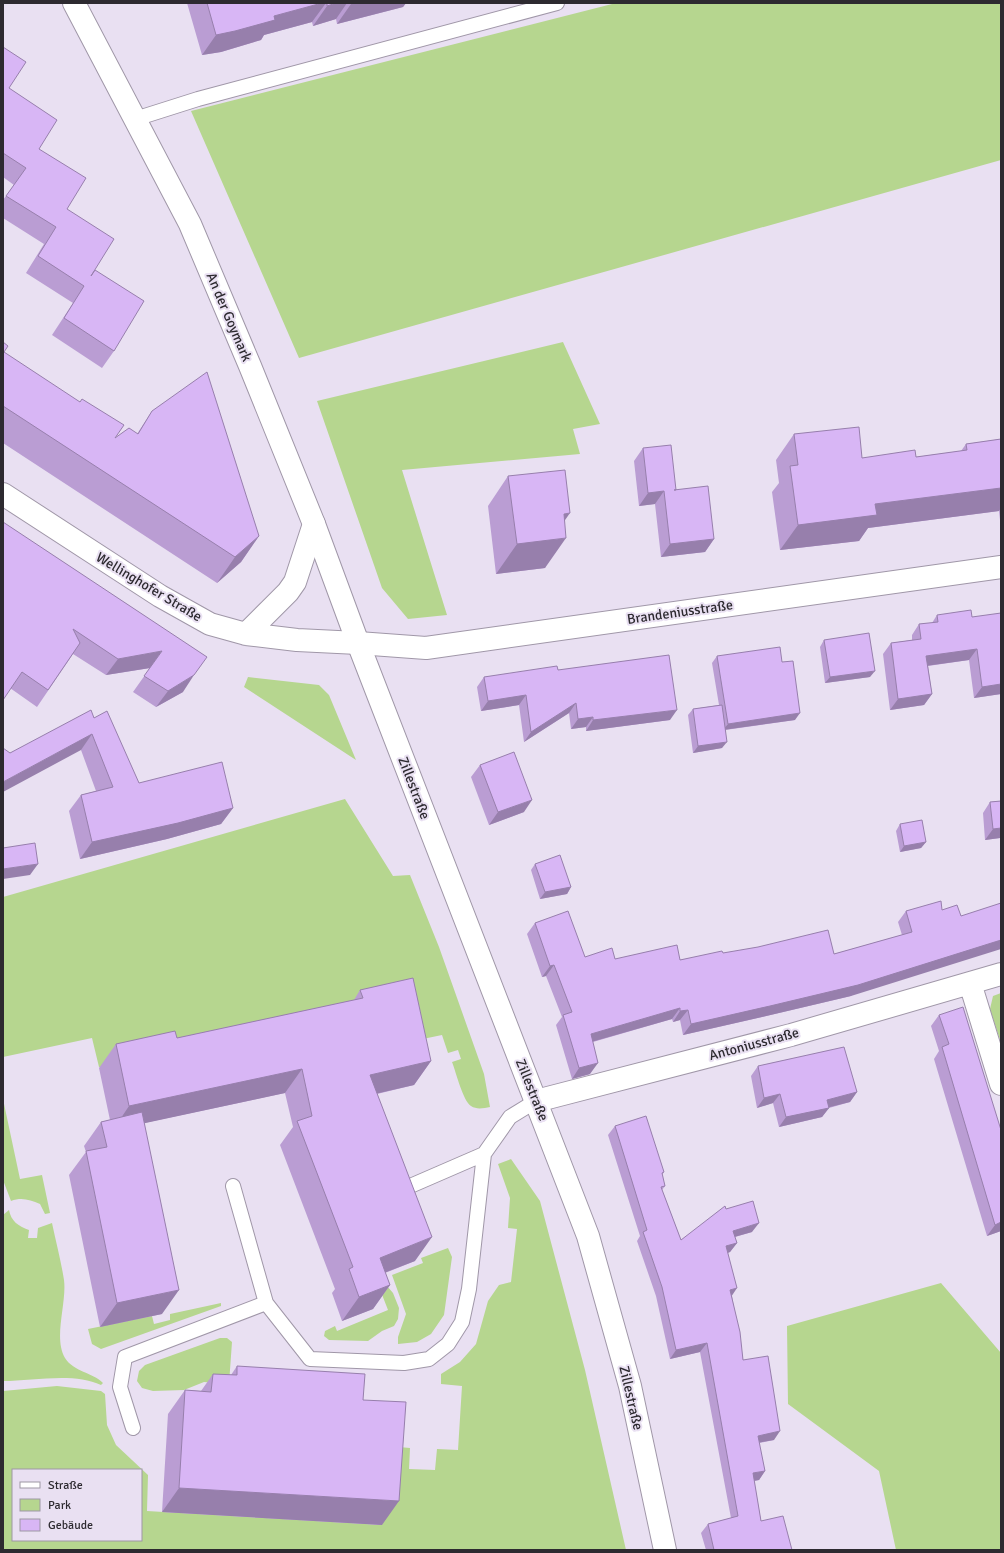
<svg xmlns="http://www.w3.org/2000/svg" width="1004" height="1553" font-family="Signika,sans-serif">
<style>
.green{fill:#b6d68f;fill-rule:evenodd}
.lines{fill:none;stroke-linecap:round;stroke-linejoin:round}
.service-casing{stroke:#a097a8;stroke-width:16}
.minor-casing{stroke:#a097a8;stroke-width:24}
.tertiary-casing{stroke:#a097a8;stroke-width:24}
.secondary-casing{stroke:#a097a8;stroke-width:24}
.service{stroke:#fff;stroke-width:14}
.minor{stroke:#fff;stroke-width:22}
.tertiary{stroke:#fff;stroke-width:22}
.secondary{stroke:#fff;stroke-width:22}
.wall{fill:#ba9dd3}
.shaded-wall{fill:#977fac}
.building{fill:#d8b6f5;stroke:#977fac}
.labels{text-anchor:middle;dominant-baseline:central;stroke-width:4;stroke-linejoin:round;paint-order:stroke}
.street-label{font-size:14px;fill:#2d2a30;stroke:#e9e0f2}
</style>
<rect width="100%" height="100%" fill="#e9e0f2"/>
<path class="green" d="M616,3H1001V160L299,358L191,111Z
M563,342L600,424L573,429L580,454L402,470L447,615L408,619L382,588L317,401Z
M248,677L319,685L329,695L356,760L244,687Z
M345,799L393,876L410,875L439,947L484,1074L490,1107C484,1108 477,1110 471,1106C463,1101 456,1072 452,1062L461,1059L458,1050L448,1053L442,1035L413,1041L99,1067L92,1038L3,1057V897Z
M1001,993V1043L990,1009L993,996Z
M3,1099L20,1179L42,1175L50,1213L45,1214L40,1204C30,1200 22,1197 11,1201L3,1180Z
M511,1159L540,1201L585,1370L626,1550H3V1391L57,1386L101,1391L105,1394L107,1425L116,1445L148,1475L147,1511L382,1525L388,1446L410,1448L409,1469L435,1470L437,1449L458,1450L462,1386L441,1384V1374L460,1362L476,1344L488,1301L499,1285L511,1282L517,1229L508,1228L510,1198L498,1164ZM13,1470H141V1540H13Z
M9,1210C11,1221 18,1226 29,1230L28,1238H37L38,1228L52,1223C56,1242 61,1261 64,1280C67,1303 53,1338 65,1358C74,1372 92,1372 103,1383L101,1385C74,1372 33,1381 3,1381V1215Z
M448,1248L452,1257L444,1315L431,1334L417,1342L398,1344V1337L406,1314L392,1275L423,1263L421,1258Z
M941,1283L1001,1353V1550H896L879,1471L788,1404L787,1326Z
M387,1286L393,1293L399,1308L398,1319L394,1326L382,1331L368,1341L329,1340L324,1336L325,1331L335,1326L337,1331L388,1310L381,1292Z
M221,1303V1306L101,1349L92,1344L88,1329L152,1316L154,1324L170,1320V1314Z
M220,1338H227L232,1342L229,1384L204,1382L184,1390L153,1391L142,1388L137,1381L139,1371L145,1365Z"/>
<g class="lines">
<defs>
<path id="service" d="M135,119L198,99L557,3
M233,1186L266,1303
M401,1190L484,1154
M133,1428L120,1387L125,1357L266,1303L310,1359L404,1363L429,1359L448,1344L462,1322L469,1289L484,1154L510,1117L536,1101"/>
<path id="minor" d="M358,643L426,648L1001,567
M970,983L1001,1084
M536,1101L791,1035L1001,974"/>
<path id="tertiary" d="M3,494L160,596L210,624L246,634L297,640L358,643
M246,634L288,592L295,582L314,524"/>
<path id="secondary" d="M74,3L190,224L250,366L314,524L358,643L588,1236L630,1386L665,1550"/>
</defs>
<use href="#service" class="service-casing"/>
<use href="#minor" class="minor-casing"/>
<use href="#tertiary" class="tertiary-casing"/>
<use href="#secondary" class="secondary-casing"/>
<use href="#service" class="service"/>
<use href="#minor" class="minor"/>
<use href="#tertiary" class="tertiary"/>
<use href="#secondary" class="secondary"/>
</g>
<path class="wall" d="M187,3H406L403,7L337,24L336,19L313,26L312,22L264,35L261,40L221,52L202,55Z
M3,47L9,88L39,149L67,209L94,271L114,351L102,368L52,335L73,303L26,273L44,244L3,218V200L14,185L3,177Z
M3,342L4,352L115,438L137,434L152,411L259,536L241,562L217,583L3,443Z
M794,434L862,458L916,457L961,451L966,444L1001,439V520H1000L999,511L868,528L859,541L780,550L772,492L779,483L776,460Z
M643,448L714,539L705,552L661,557L655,504L639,506L634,461Z
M508,476L564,521L545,568L496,574L488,506Z
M3,522L183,692L156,707L133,692L150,668L106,675L73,654L37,707L10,688Z
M937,615L972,617L1001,694L974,698L969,660L928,666L932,694L924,705L890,710L883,654L891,643L912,640V635L919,624L932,623Z
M824,640L870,677L825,683L820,647Z
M717,656L782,662L795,720L725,730L722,748L693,753L688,715L693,709L719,705L712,663Z
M558,670L670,720L586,731V727L571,729L569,713L524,742L519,705L481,711L477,687L484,677Z
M94,718L139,783L233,808L221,824L167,839L80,859L69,811L81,795L96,791L81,750L10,753Z
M480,765L524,812L489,825L471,777Z
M1001,801V881L1000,838L985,840L983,813L990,802Z
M900,824L926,842L921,848L900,852L896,831Z
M535,864L571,887L567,894L540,899L531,870Z
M942,910L851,996L762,1017L683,1035L680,1020L673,1022L672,1019L593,1042L590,1074L572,1079L556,1025L562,1017L546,976L542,977L527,934L535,923L585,957L615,959L680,960L723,953L834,954L902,935L898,922L906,911Z
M360,990L431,1061L414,1085L377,1094L415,1261L385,1273L390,1285L373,1309L342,1321L332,1293L335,1289L280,1145L293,1127L285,1093L144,1123L162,1314L100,1327L69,1175L86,1152L84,1146L101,1122L110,1120L99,1068L116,1044L177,1038L354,1000Z
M939,1015L1001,1130V1231L987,1236L934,1059L939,1051L931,1026Z
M758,1066L857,1092L850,1102L829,1108L822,1117L779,1127L773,1103L757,1108L751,1076Z
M615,1126L664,1172L662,1175L665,1186L662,1190L681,1240L726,1209L752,1232L735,1237L737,1243L730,1252L728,1253L732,1296L743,1360L774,1440L759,1443L765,1471L759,1480L754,1481L761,1521L792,1550H706L701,1533L708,1524L731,1518L700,1352L670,1359L656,1296L637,1241L640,1236L608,1135Z
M237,1366L363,1400L382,1525L162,1512L168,1414L185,1390L201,1391L213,1374L231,1375Z"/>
<path class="shaded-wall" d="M322,3H326L312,22L264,35L261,40L221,52L202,55L216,35L274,16Z
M336,3H347L336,19L313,26L327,6Z
M356,3H406L403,7L337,24L351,4Z
M1001,488V508L999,511L868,528L859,541L780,550L798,525L875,504Z
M664,491L655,504L639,506L648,493Z
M570,513L551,540L566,538L545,568L496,574L517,544L564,514Z
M259,536L241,562L217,583L235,557Z
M714,539L705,552L661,557L670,544Z
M977,649L969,660L918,667L926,656Z
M162,651L150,668L106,675L118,659Z
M875,671L870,677L825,683L830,677Z
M194,675L183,692L156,707L168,691Z
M1001,684V694L974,698L982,687Z
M932,694L924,705L890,710L898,699Z
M526,695L519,705L481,711L488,701Z
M576,703L569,713L524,742L531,732Z
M677,710L670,720L586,731L593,720Z
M800,713L795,720L723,730L728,724Z
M593,717L586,727L571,729L578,719Z
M92,734L81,750L3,792V782Z
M727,742L722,748L693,753L698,746Z
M532,800L524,812L489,825L498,812Z
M233,808L221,824L167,839L80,859L92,842Z
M1001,828V837L1000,838L985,840L993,829Z
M926,842L921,848L900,852L904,846Z
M38,864L30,875L3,879V869Z
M571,887L567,894L540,899L545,892Z
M1001,940V949L851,996L762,1017L683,1035L691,1024Z
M554,965L546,976L542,977L550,966Z
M680,1008L672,1019L584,1044L591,1034Z
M688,1010L680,1020L673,1022L680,1011Z
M431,1061L414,1085L353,1099L370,1075Z
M598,1063L590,1074L572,1079L579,1068Z
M302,1069L285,1093L113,1130L129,1106Z
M857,1092L850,1102L826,1108H829L822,1117L779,1127L786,1117L827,1100Z
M780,1094L773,1103L757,1108L764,1098Z
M1001,1222V1231L987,1236L995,1225Z
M759,1223L752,1232L727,1239L733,1231Z
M432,1237L415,1261L363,1281L380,1258Z
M737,1243L730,1252L720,1255L726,1246Z
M390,1285L373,1309L342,1321L359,1297Z
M737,1288L731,1297L730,1290Z
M179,1290L162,1314L100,1327L117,1303Z
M707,1343L700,1352L670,1359L676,1350Z
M780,1431L774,1440L751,1444L758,1436Z
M765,1471L759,1480L747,1482L753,1473Z
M179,1488L399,1501L382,1525L162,1512Z"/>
<path class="building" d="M207,3H322L274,16L275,20L235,31L216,35Z
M327,3H336L327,6Z
M3,47L26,62L9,88L57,120L39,149L86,178L67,209L114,239L91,276L95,270L144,301L114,351L64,318L84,286L38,256L56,227L6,196L26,168L3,153Z
M3,342L8,346L4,352L80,402L82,399L124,425L115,438L129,428L138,434L152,411L207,372L259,536L235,557L3,406Z
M859,427L862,458L915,450L916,457L967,450L966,444L1001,439V488L875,504L877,515L798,525L790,466L798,465L794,434Z
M671,445L676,490H674L708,486L714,539L670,544L664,491L648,493L643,448Z
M565,470L570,513L564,514L566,538L517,544L508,476Z
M3,522L207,657L194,675L168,691L144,676L162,651L118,659L73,629L80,643L48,690L22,672L3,700Z
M971,610L972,617L1001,613V684L982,687L977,649L926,656L932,694L898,699L891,643L921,639L919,624L938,622L937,615Z
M869,633L875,671L830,677L824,640Z
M780,647L782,662L793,661L800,713L728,724L717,656Z
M669,655L677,710L593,720V717L578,719L576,703L531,732L526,695L488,701L484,677L557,666L558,670Z
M722,705L727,742L698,746L693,709Z
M91,710L94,718L107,711L139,783L222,762L233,808L178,823L92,842L81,795L113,787L92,734L3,782V748L10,753Z
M514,752L532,800L498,812L480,765Z
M1001,801V828L993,829L990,802Z
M922,820L926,842L904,846L900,824Z
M35,843L38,864L3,869V848Z
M560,855L571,887L545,892L535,864Z
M941,901L942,910L957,905L961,916L1001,903V940L858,985L770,1006L691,1024L688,1010L680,1011V1008L591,1034L598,1063L579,1068L563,1015L572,1012L554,965L550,966L535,923L568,911L585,957L612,948L615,959L677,945L680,960L722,951L723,953L758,947L828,930L834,954L912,932L906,911Z
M413,978L431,1061L370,1075L432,1237L380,1258L390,1285L359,1297L349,1269L353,1267L297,1121L312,1116L302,1069L129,1106L116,1044L175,1031L177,1038L363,998L360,990Z
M963,1007L1001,1130V1222L995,1225L942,1047L949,1044L939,1015Z
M844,1047L857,1092L827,1100L829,1108L786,1117L780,1094L764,1098L758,1066Z
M142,1112L179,1290L117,1303L86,1151L107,1147L101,1122Z
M646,1116L664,1172L662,1173L665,1186L661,1187L681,1240L725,1206L726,1209L753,1201L759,1223L733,1231L737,1243L726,1246L737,1288L730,1290L740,1332L743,1360L768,1356L780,1431L758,1436L765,1471L753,1473L761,1521L783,1516L792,1550H714L708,1524L738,1516L707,1343L676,1350L662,1287L643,1232L647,1230L615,1126Z
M237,1366L365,1374L363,1400L406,1402L399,1501L179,1488L185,1390L211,1392L213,1374L237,1375Z"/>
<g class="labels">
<g class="street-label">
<text transform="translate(229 317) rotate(67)">An der Goymark</text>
<text transform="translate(149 587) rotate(31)">Wellinghofer Straße</text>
<text transform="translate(680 612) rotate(-8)">Brandeniusstraße</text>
<text transform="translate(414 788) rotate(69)">Zillestraße</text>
<text transform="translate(754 1044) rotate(-15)">Antoniusstraße</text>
<text transform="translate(532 1090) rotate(68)">Zillestraße</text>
<text transform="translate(631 1398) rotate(77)">Zillestraße</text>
</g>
</g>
<rect width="1004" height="1553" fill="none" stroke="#2d2a30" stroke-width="8"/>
<rect x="12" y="1469" width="130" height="72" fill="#e9e0f2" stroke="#9e97a4"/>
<rect x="20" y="1482" width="20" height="6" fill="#ffffff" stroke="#9e97a4"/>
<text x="48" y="1489" font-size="12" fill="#2d2a30">Straße</text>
<rect x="20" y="1499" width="20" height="12" fill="#b6d68f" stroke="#9e97a4"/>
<text x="48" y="1509" font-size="12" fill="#2d2a30">Park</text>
<rect x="20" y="1519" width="20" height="12" fill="#d8b6f5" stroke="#9e97a4"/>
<text x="48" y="1529" font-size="12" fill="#2d2a30">Gebäude</text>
</svg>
